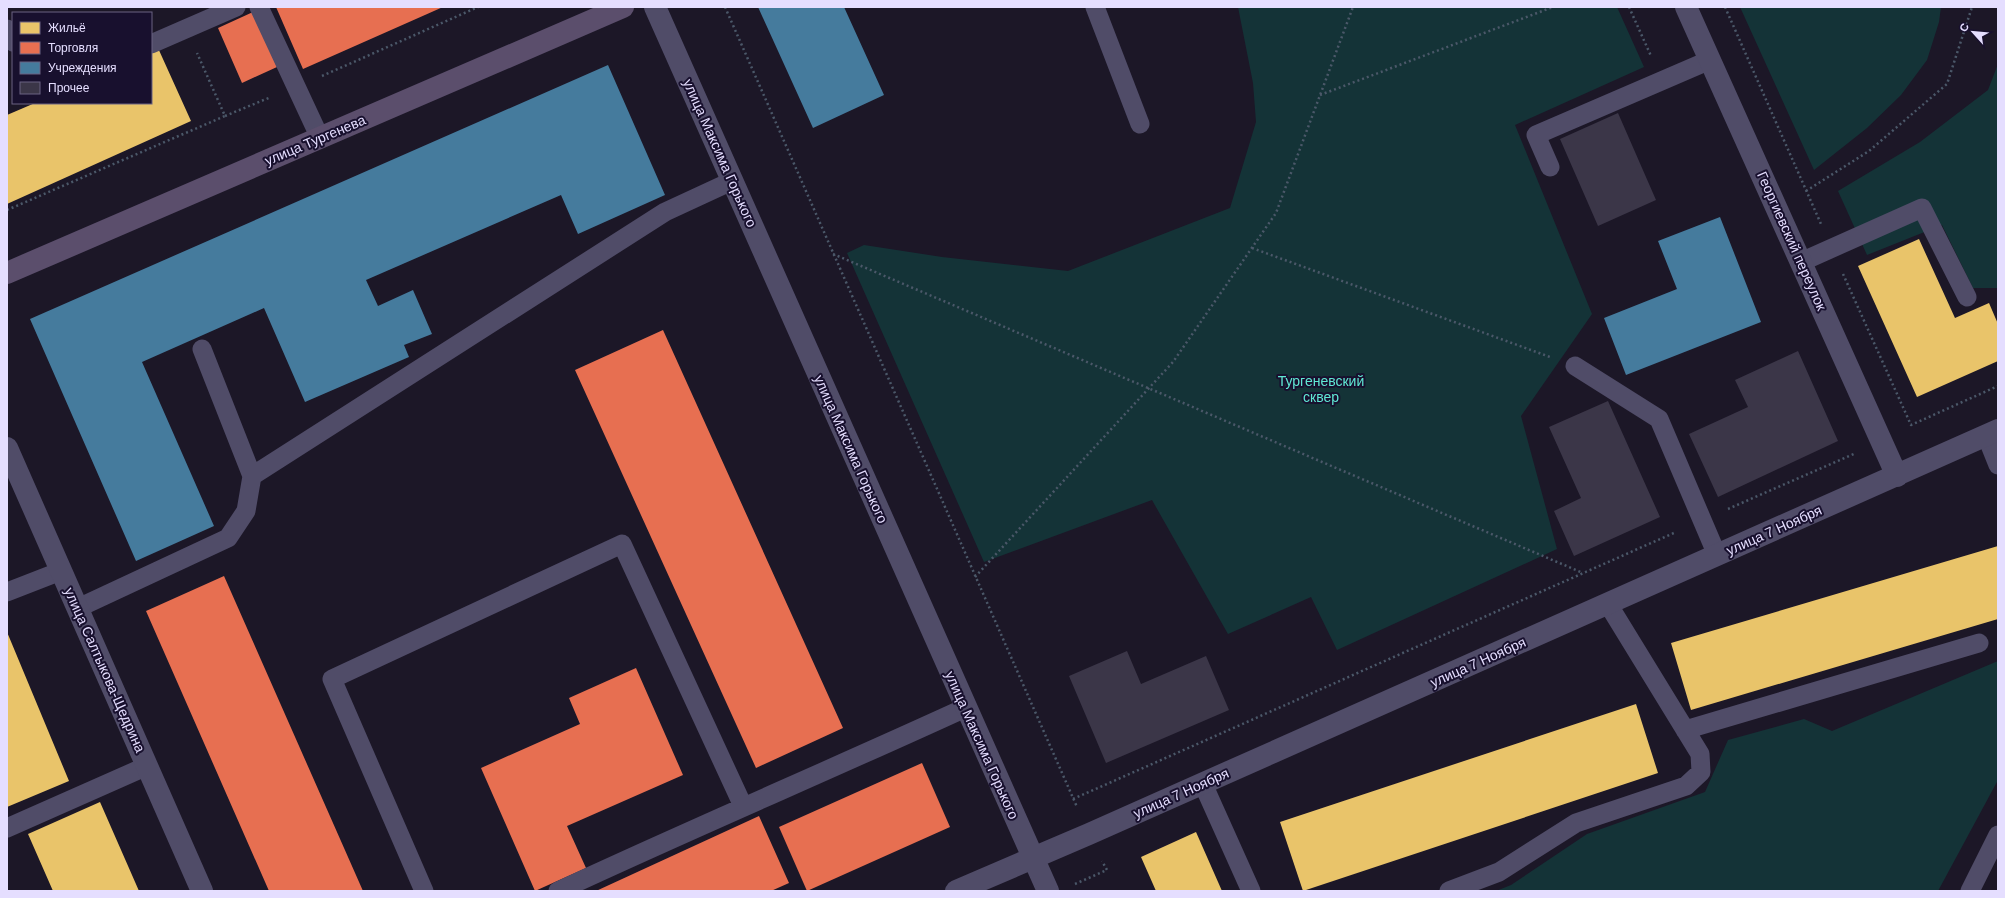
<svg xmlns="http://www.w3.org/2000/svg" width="2005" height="898" font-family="Helvetica,sans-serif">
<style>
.green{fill:#143337}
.homes{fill:#e9c46a}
.shops{fill:#e76f51}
.public{fill:#457b9d}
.building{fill:#3b3648}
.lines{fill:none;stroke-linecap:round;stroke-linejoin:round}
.path{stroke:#4b5869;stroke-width:2.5;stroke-dasharray:2 3;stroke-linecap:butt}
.lane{stroke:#504c68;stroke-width:19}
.street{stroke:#504c68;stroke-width:22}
.primary{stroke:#5b4e6c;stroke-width:22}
.labels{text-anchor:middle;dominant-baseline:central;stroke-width:4;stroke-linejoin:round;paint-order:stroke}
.street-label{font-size:14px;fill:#e5deff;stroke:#18102e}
.park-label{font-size:14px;fill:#60e8d4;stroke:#18102e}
</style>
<rect width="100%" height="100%" fill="#1c1727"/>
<path class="green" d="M1238,7H1617L1644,67L1515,125L1592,314L1521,416L1557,549L1337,650L1311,597L1228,634L1152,500L984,562L847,253L864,245L942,257L1068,271L1230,208L1256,122L1253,83Z
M1740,7H1941L1939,22L1927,60L1901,95L1867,128L1814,170Z
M1998,64V288H1973L1942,225L1867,255L1838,191L1920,142L1988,90Z
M1998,661V780L1938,891H1496L1511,885L1587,834L1705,792L1728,740L1804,719L1832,731Z"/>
<path class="homes" d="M158,48L191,121L7,204V115L35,103H151V51Z
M1919,239L1955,318L1989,303L1998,324V361L1917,397L1858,266Z
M1998,546V619L1691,710L1671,643Z
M7,632L69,781L7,807Z
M1636,704L1658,773L1303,891L1280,822Z
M100,802L139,891H53L28,834Z
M1196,832L1222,891H1156L1141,857Z"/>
<path class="shops" d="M276,7H443L303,69Z
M253,12L277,67L242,83L218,28Z
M663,330L843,728L756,768L575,370Z
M224,576L363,891H269L146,611Z
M636,668L683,775L567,826L586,868L535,891L481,768L580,724L569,698Z
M922,763L950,827L807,891L779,827Z
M759,816L789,883L771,891H596Z"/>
<path class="public" d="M758,7H844L884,95L813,128Z
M608,65L665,195L578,234L561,195L366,280L378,306L413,290L432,334L404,345L409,357L305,402L264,308L142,362L214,526L136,561L30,319Z
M1720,217L1761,322L1626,375L1604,318L1677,289L1658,241Z"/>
<path class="building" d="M1618,113L1656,200L1598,226L1560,139Z
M1798,351L1838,441L1718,497L1689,434L1748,407L1735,380Z
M1608,401L1660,517L1574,556L1554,511L1581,498L1549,427Z
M1127,651L1141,684L1206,656L1229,710L1106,763L1069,676Z"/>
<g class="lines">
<path class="path" d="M725,7L1077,807
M1629,7L1651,56
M1725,7L1821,224
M322,76L478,7
M1320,95L1553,7
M225,116L271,97
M1806,191L1869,151L1947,84L1972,7
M7,210L225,116L197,53
M1252,248L1550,357
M833,254L1583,573
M1843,274L1911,425L1998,386
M1728,509L1856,453
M975,577L1173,362L1276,213L1353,7
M1073,799L1676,532
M1075,884L1107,870L1102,861"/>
<path class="lane" d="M259,7L320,138
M1095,7L1140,124
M7,29L13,42
M151,44L236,7
M1550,167L1536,135L1710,60
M1801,262L1922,208L1967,297
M202,349L252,476L665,212L732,181
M1575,366L1659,419L1717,555
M1986,435L1998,465
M7,592L61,571
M78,608L228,538L246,511L252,476
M1685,730L1979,643
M1203,784L1251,891
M7,828L147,766
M424,891L332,679L622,544L743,806
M558,891C693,828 830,770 965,708
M1449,891L1499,872L1576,823L1686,786L1701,772L1700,754L1608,604
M1970,891L1998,835"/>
<path class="street" d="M655,7L1048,891
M1686,7L1897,476
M7,448L202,891
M956,891L1089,834L1998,430"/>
<path class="primary" d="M7,273L623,7"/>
</g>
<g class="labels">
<g class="street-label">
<text transform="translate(315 140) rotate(-23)">улица Тургенева</text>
<text transform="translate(720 153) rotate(66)">улица Максима Горького</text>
<text transform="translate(1792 241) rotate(66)">Георгиевский переулок</text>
<text transform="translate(851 449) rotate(66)">улица Максима Горького</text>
<text transform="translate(1774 530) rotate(-24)">улица 7 Ноября</text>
<text transform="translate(1478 662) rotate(-24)">улица 7 Ноября</text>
<text transform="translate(105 670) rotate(66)">улица Салтыкова-Щедрина</text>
<text transform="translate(982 745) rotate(66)">улица Максима Горького</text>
<text transform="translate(1181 793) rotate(-24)">улица 7 Ноября</text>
</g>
<g class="park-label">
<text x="1321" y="381">Тургеневский<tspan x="1321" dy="16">сквер</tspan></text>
</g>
</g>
<rect width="2005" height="898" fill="none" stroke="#e5deff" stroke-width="16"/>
<rect x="12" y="12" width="140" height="92" fill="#18102e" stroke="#6a6282"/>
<rect x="20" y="22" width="20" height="12" fill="#e9c46a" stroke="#6a6282"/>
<text x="48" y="32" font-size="12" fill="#e5deff">Жильё</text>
<rect x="20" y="42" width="20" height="12" fill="#e76f51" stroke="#6a6282"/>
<text x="48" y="52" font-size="12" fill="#e5deff">Торговля</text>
<rect x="20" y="62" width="20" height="12" fill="#457b9d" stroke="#6a6282"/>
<text x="48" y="72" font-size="12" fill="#e5deff">Учреждения</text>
<rect x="20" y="82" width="20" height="12" fill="#3b3648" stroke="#6a6282"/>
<text x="48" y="92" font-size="12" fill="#e5deff">Прочее</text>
<g transform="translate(1973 32) rotate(297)" stroke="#18102e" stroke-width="3" paint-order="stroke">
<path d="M0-3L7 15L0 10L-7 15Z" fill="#e5deff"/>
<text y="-6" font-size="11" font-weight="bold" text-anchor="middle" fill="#e5deff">С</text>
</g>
</svg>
